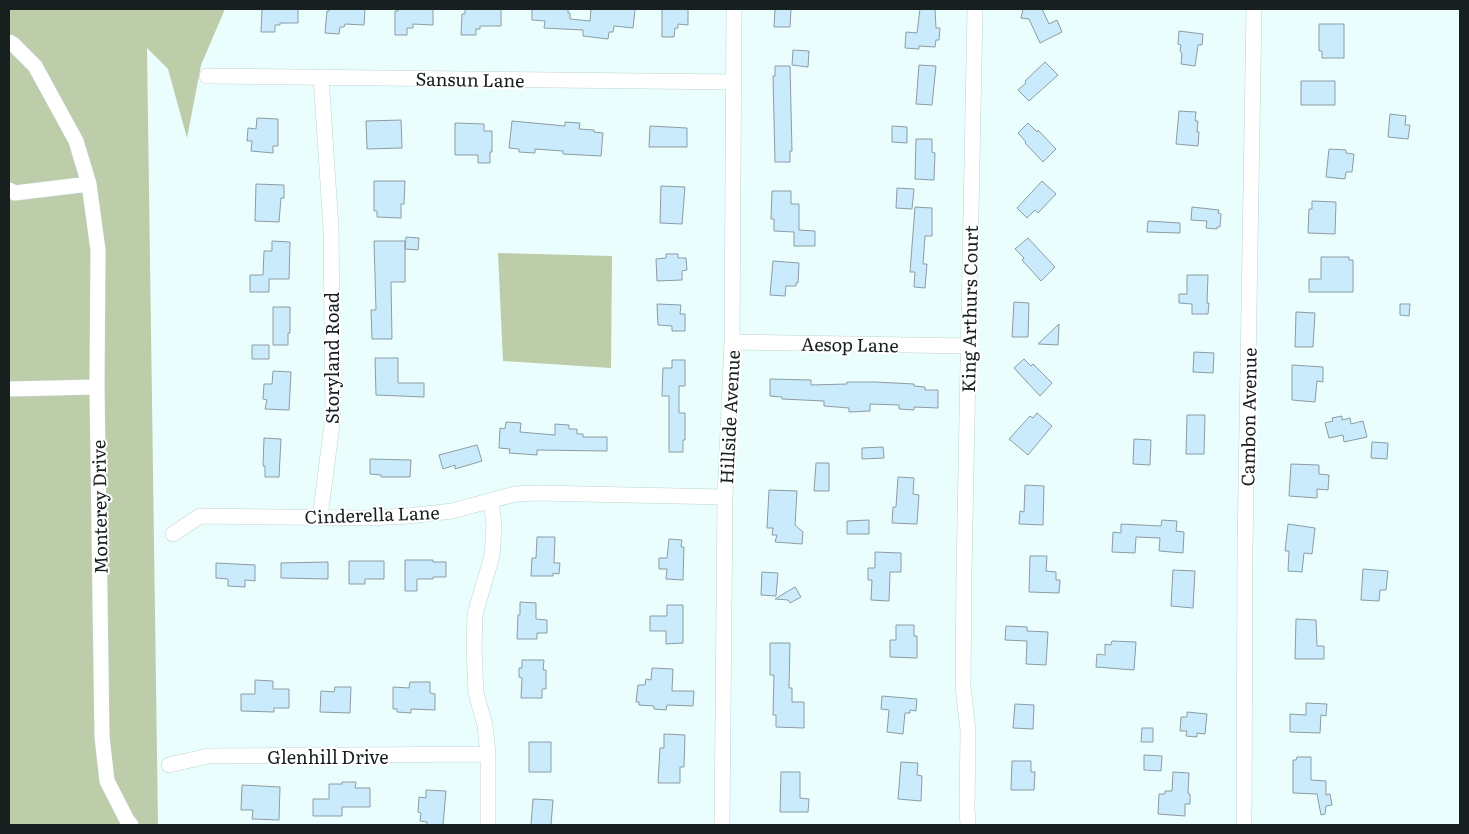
<svg xmlns="http://www.w3.org/2000/svg" width="1469" height="834" font-family="Literata,serif">
<style>
.green{fill:#bdcca9}
.building{fill:#caebfc;stroke:#8d9ca4}
.lines{fill:none;stroke-linecap:round;stroke-linejoin:round}
.minor-casing{stroke:#bfd3d3;stroke-width:16}
.minor{stroke:#fff;stroke-width:15}
.labels{text-anchor:middle;dominant-baseline:central;stroke-width:4;stroke-linejoin:round;paint-order:stroke}
.street-label{font-size:18px;fill:#181f1f;stroke:#fff}
</style>
<rect width="100%" height="100%" fill="#eafefe"/>
<path class="green" d="M9,9H225L201,65L187,138L168,69L147,48L158,825H9Z
M498,253L612,256L611,368L503,361Z"/>
<path class="building" d="M265,9H298V23H280V25H275V32H261L262,10Z
M329,9H365L364,25L345,24L344,27H340L339,34L325,33L327,11H329Z
M398,9H433V25L413,24V28H407V35H395V11H398Z
M465,9H501V26H480V29H476V35H461L462,14H465Z
M532,9H568V13H570V19L590,21L591,9H635L633,28L614,26L613,32H609L608,39L583,36V30L544,28L545,21L532,20Z
M662,9H688V25L678,24V28H675L674,37H662Z
M775,9H791L790,27H774Z
M920,9H935L936,28H940L939,40H936L935,47L919,46V49L905,48L906,32L917,33Z
M1023,9H1042L1049,24L1057,20L1062,32L1040,43L1029,19L1021,18Z
M1319,24H1344V58H1322V51H1319Z
M1179,31L1203,34L1202,45H1198L1195,66L1181,64L1182,54L1180,51L1181,45L1178,44Z
M793,50L809,51L808,67L792,65Z
M1045,62L1058,75L1029,101L1018,90L1026,83L1025,81Z
M919,65L936,66L932,105L916,104Z
M775,66H790L792,151H790V162H775L773,76H775Z
M1301,81H1335V105H1301Z
M1179,111L1196,112L1195,121H1198L1197,132H1199L1198,146L1176,144Z
M1390,114L1406,116L1405,125H1410L1408,139L1388,137Z
M257,118L278,119V146H273V153L251,151L252,141H247L248,128L256,129Z
M401,120L402,148L367,149L366,121Z
M512,121L565,126V122L580,123L579,129L594,130V132L603,133L601,156L563,154V151L535,149V153L519,152V149L509,148Z
M455,123L484,124V131H492V152H490V163H478V155H455Z
M1028,123L1037,132L1038,130L1056,149L1043,162L1025,143L1026,142L1018,133Z
M650,126L687,128V147H649Z
M892,126L907,127V143L892,142Z
M916,139H932V152L935,153L934,180L915,179Z
M1329,149L1346,150V153L1354,154L1352,172H1346L1345,179L1326,177Z
M374,181H405L404,204H401V218L377,217V211H374Z
M1042,181L1056,194L1038,213L1035,210L1027,218L1017,208Z
M256,184L284,185V198H281L279,222L255,221Z
M661,186L685,187L682,224L660,223Z
M897,188L914,189L912,209L896,208Z
M772,191H791V204H799V230L815,231V246H794V232L774,231V219H771Z
M1312,201L1336,202L1335,234L1308,233L1309,209H1312Z
M915,207L932,208V236H925L923,264H927L925,288L914,287L915,272H910Z
M1192,207L1219,210L1218,213L1221,214L1220,227H1217V229L1206,228L1207,221L1191,220Z
M1148,221L1180,223V233L1147,232Z
M406,237L419,238L418,250L405,249Z
M1028,238L1055,267L1041,281L1022,260L1024,258L1015,249Z
M272,241L290,242L289,279H269V292H250V275H263L264,251H272Z
M374,241H405V282H391L392,339H372L371,310H376Z
M666,254H678V258H686L687,270L682,271V280L657,281L656,259L666,258Z
M1321,257H1349V260H1353V292H1309V279H1321Z
M773,261L799,263L798,283H796V286H786L785,296L770,295Z
M1187,275H1208L1207,303H1209L1208,314H1192V304L1179,303V294H1187Z
M1014,302L1029,303L1028,337H1012Z
M657,304L681,305L680,314H685V331H672V326L658,325Z
M1400,304H1410L1409,316L1400,315Z
M273,307H290V333H288V345H273Z
M1296,312L1315,313L1313,347H1295Z
M1059,324L1058,345L1038,344Z
M252,345H269V359H252Z
M1194,352L1214,353L1213,373L1193,372Z
M375,358H398V383H424V397L376,395Z
M1024,359L1031,366L1033,364L1052,383L1040,396L1014,368Z
M672,360H685V386H679V413H685V440H683V452H669V396H662L663,368H672Z
M1292,365L1323,367V382L1317,381L1315,402L1292,400Z
M273,371L291,372L289,410L265,409L267,400L263,399L264,384H272Z
M770,379L811,380V385L847,384V382H875L914,384V386L925,387V390H938V408L914,407V410L899,409V405L870,404V411L849,412V408L824,406V401L782,399V397L770,396Z
M1037,413L1052,426L1028,455L1009,439L1030,416L1033,418Z
M1187,415H1205L1204,454H1186Z
M1342,416V420L1350,418L1351,424L1363,421L1367,437L1344,442L1343,435L1329,438L1325,423L1333,421L1332,418Z
M506,422L521,423L520,432L555,435V424L569,425V429H577V434H583V437H607V451L537,450V455L509,453L510,449L499,448L500,428L505,429Z
M264,438L281,439L279,477H265V466H263Z
M1134,439L1151,440L1150,465L1133,464Z
M1372,442L1388,443L1387,459L1371,458Z
M477,445L482,461L455,469V465L443,469L439,455Z
M883,447L884,458L862,459V448Z
M370,459L411,460L410,477H381V475L370,474Z
M816,463H829V491H814Z
M1291,464L1319,465V474L1329,475L1328,490L1317,489V498L1289,496Z
M898,477L914,478L913,494L919,495L917,524L892,523L893,507H896Z
M1025,485L1044,486L1043,525L1019,524L1020,511L1024,512Z
M769,490L797,491L795,525L803,532L802,544L775,542L777,535H772L773,528H767Z
M869,520V534H847V521Z
M1162,520L1177,521L1176,531L1184,532L1183,553L1159,551L1160,538L1136,537L1135,553L1112,552L1113,532L1121,533V524L1161,526Z
M1288,524L1315,528L1312,554L1304,553L1302,572L1288,571L1289,551H1285Z
M537,537H555L554,563H560L559,574L553,573V576H531L532,558H536Z
M669,539L682,540L681,547H684L683,580L666,579L667,569H659V558H667Z
M875,552L901,553V572H890L889,601L871,600L872,580H868V568H875Z
M1030,556H1047L1046,571L1056,572V580H1060L1059,593L1029,592Z
M405,560H433V562H446V577H433V579H417V591H405Z
M349,561H384V579H365V584H349Z
M328,562V579L281,578V563Z
M216,563L255,565V581L245,580V587L228,586V579L216,578Z
M1363,569L1388,571L1386,590H1380L1379,601L1361,600Z
M1173,570L1195,571L1193,608L1171,606Z
M762,572L778,573L776,596L761,595Z
M795,587L801,597L790,603L788,600L775,599Z
M520,602L536,603V619L547,620V633H537V639H517L518,615H520Z
M667,605H683V643L666,644V631H650V616H667Z
M1296,619L1316,620L1317,646H1324V659H1295Z
M896,625H914V636H917V658L890,657V640H896Z
M1006,626L1027,627V631L1048,632L1046,665L1026,664L1027,641L1005,640Z
M1112,641L1136,642L1134,670L1096,667L1097,654L1105,655V644L1111,645Z
M770,643H790L789,688H792V702H804V728L776,727V715H773L774,675H770Z
M522,660H544L543,670H546V689H542V698H521L522,678L519,677V668H522Z
M652,668L673,669L672,691H694L693,706L667,705L666,710L654,709V706L639,705V702H636L638,685H645L646,679L651,680Z
M255,680L273,681V689H289V708H274V712L241,711V694H255Z
M410,682H430V693L435,694V710L411,709V713L397,712V709H393V687L409,688Z
M335,687H351L350,713L320,712L321,691L334,692Z
M882,696L917,699L916,711L910,710V713H905L903,734L887,732L889,710L881,709Z
M1306,703L1327,704L1326,716L1321,715L1320,733L1290,732V714L1306,715Z
M1015,704L1034,705L1033,729L1013,728Z
M1187,712L1207,714L1205,734L1197,733V737L1186,736L1187,731H1180L1181,717H1187Z
M1142,728H1153V742H1141Z
M664,734L685,735L684,767H680V783H658L660,748H664Z
M529,742H551V772H529Z
M1144,755L1162,756L1161,771L1144,770Z
M1297,757H1311V780L1326,781V795L1330,794L1332,805L1326,806L1325,814L1321,815L1317,794L1293,793V760H1296Z
M1012,761H1031V772H1035L1034,790H1011Z
M901,762L918,763L917,775L922,776L921,801L898,799Z
M781,772H800V798L809,799L808,812H780Z
M1173,772L1189,773L1188,793L1190,794V804H1185V816L1158,814L1159,794H1165V791H1172Z
M342,782H356L355,788H370V807H342V816H313V799H329V784H342Z
M242,785L280,787L279,820L252,819L253,810H241Z
M426,790L446,791L443,825H427V822L420,821L421,813L418,812L419,797L426,798Z
M533,799L553,800L551,825H531Z"/>
<g class="lines">
<defs>
<path id="minor" d="M9,42L13,44L35,66L76,141L89,184L98,250L97,387L102,737L107,781L127,820L131,825
M207,76L733,82
M9,190L15,193L89,184
M732,342L968,346
M9,389L97,387
M320,517L333,417L331,228L321,77
M173,534L200,516L367,518L409,516L452,511L515,494L537,493L725,497
M169,765L208,756L488,754
M488,825V754L485,725L476,693L474,649L475,614L492,556L494,525L491,501
M722,825L725,497L732,342L734,9
M968,825L967,808L968,731L963,687L964,572L975,9
M1244,825L1245,547L1254,9"/>
</defs>
<use href="#minor" class="minor-casing"/>
<use href="#minor" class="minor"/>
</g>
<g class="labels">
<g class="street-label">
<text transform="translate(470 79) rotate(1)">Sansun Lane</text>
<text transform="translate(969 309) rotate(-89)">King Arthurs Court</text>
<text transform="translate(850 344) rotate(1)">Aesop Lane</text>
<text transform="translate(331 358) rotate(-90)">Storyland Road</text>
<text transform="translate(729 417) rotate(-87)">Hillside Avenue</text>
<text transform="translate(1248 417) rotate(-89)">Cambon Avenue</text>
<text transform="translate(99 507) rotate(-91)">Monterey Drive</text>
<text transform="translate(372 514) rotate(-2)">Cinderella Lane</text>
<text x="328" y="756">Glenhill Drive</text>
</g>
</g>
<rect width="1469" height="834" fill="none" stroke="#181f1f" stroke-width="20"/>
</svg>
